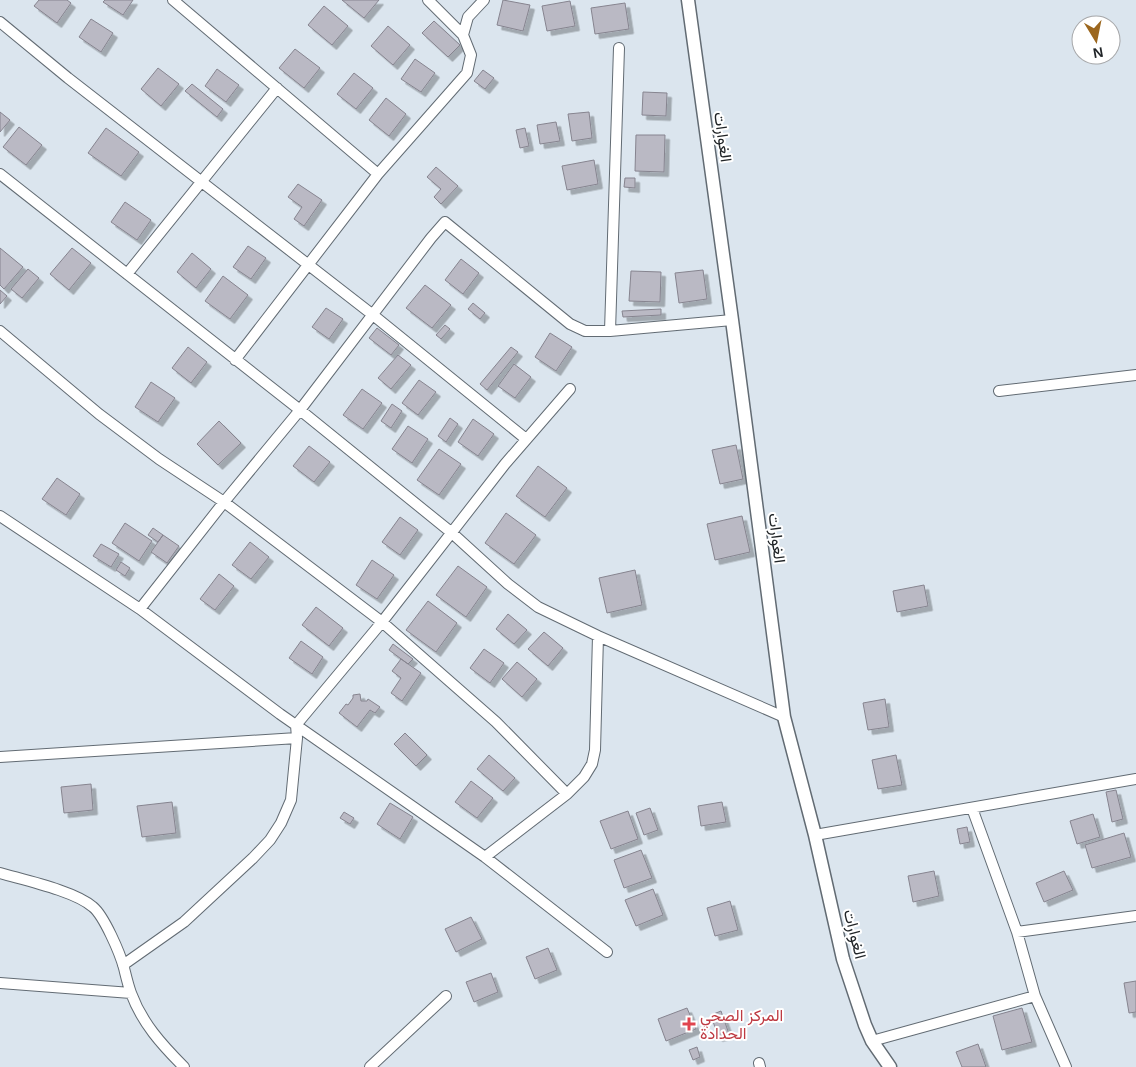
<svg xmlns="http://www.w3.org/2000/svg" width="1136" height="1067" font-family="Helvetica,Vazirmatn,sans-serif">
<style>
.building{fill:#bab9c4;stroke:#86848f;filter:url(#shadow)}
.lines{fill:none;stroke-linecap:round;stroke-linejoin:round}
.minor-casing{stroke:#626b73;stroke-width:12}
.tertiary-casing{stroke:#626b73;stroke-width:15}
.minor{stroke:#fff;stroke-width:10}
.tertiary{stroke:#fff;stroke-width:12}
.health-dot{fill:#e0444e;stroke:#fff;stroke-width:2}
.labels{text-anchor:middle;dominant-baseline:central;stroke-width:4;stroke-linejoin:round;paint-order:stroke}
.street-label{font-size:16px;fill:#202427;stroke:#fff}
.health-label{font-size:16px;fill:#be3a42;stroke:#fff;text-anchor:start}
</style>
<defs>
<filter id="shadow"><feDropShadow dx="4.5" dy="4.5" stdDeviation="0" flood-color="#0004"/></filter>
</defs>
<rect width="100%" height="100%" fill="#dbe5ee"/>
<path class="building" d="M39,0H67L71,3L57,23L34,6Z
M105,0H133L123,15L103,2Z
M342,0H379L364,18Z
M503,0L530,5L523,31L497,25Z
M570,1L575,26L547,31L542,6Z
M625,3L629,29L595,34L591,8Z
M324,6L348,26L332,45L308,25Z
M91,19L113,33L101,52L79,37Z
M434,21L460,45L448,57L422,33Z
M388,26L410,45L393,65L371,46Z
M295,49L320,68L304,88L279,68Z
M415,59L435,73L421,92L401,79Z
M158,68L179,84L161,106L141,89Z
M217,69L239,85L226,102L205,86Z
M483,70L494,78L485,89L474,81Z
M354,73L373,88L356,109L337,94Z
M192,84L223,109L217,117L185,91Z
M643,92L667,93L666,116L642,115Z
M386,98L406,114L389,136L369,120Z
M0,112L10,120L0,132Z
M589,112L592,138L572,141L568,114Z
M556,122L560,141L540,144L537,125Z
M19,127L42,145L26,165L3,147Z
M106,128L139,152L121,176L88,153Z
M525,128L529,146L520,148L516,130Z
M636,135H665L664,172L635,171Z
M594,160L598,184L567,190L562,166Z
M436,167L458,186L441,204L434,197L441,189L427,177Z
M625,178H635V188L624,187Z
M298,184L322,200L304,226L294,219L302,207L288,197Z
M125,202L151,220L137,240L111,222Z
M248,246L266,258L251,279L233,267Z
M0,248L23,267L4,289L0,285Z
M72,248L91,263L69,290L50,274Z
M192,253L211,269L196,288L177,272Z
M461,259L479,273L463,294L445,280Z
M28,269L39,278L22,298L11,289Z
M703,270L707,299L679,303L675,273Z
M631,271L661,272L660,302L629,301Z
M223,276L248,295L230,319L205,301Z
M425,285L451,305L432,328L406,308Z
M0,290L7,296L0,304Z
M473,303L485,313L480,319L468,309Z
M326,308L343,319L329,339L312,327Z
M661,309V315L623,317L622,311Z
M445,325L450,329L441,339L436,335Z
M377,328L399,345L391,355L369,338Z
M550,333L572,347L556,371L535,357Z
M188,347L207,362L191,383L172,368Z
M511,347L518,352L487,390L480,384Z
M398,355L411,365L391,389L378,378Z
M514,364L531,377L515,398L498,386Z
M419,380L436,392L418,415L402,403Z
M151,382L175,398L158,422L135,407Z
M362,389L382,403L363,429L343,415Z
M392,404L402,411L391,428L381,421Z
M450,418L458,424L446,442L438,436Z
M473,419L494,434L478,456L458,442Z
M219,421L241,443L218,465L197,444Z
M408,426L428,439L412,463L392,449Z
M736,445L743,479L720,484L712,450Z
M309,446L330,462L314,482L293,466Z
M439,449L461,464L439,495L417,480Z
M538,466L567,488L545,517L516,496Z
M57,478L80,494L66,515L42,499Z
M506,513L536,535L514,564L485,543Z
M742,516L750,552L715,560L707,524Z
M400,517L418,530L400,555L382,542Z
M125,523L152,541L139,561L112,543Z
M153,528L163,535L158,542L148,535Z
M163,535L179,546L167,563L151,552Z
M250,542L269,557L251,579L232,565Z
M101,544L119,554L111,567L93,556Z
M372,560L394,575L377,599L356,585Z
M121,562L130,568L125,576L116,570Z
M458,566L487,587L466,617L436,595Z
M635,570L642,605L607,613L599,578Z
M219,574L234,586L215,610L200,599Z
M924,585L928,606L897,612L893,591Z
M428,601L457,623L436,652L406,630Z
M316,607L343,628L329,646L302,625Z
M508,614L527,630L514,644L496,629Z
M544,632L563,648L548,666L528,649Z
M301,641L323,657L312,674L289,658Z
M393,644L413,659L408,664L389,650Z
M484,649L504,663L490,683L470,668Z
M401,659L421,673L402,701L391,693L401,678L392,671Z
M517,662L537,679L522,697L502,679Z
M360,694L361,701H367L368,699L380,707L375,713L370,710L357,727L339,713L346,704L348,705L353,698V695Z
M885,699L889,727L868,730L863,703Z
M405,733L427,755L416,766L394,744Z
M489,755L515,778L503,791L477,769Z
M896,755L902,785L878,789L872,760Z
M471,781L493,798L477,818L455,802Z
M91,784L93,810L64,813L61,787Z
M1116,790L1123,819L1112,822L1106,792Z
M172,802L176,833L142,837L137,806Z
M722,802L726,822L701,826L698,806Z
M390,803L413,817L400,839L377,824Z
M650,808L658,830L644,835L636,813Z
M628,811L638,839L611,849L600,821Z
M344,812L354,818L350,824L340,818Z
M1093,814L1100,837L1077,844L1070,821Z
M967,827L970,842L960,844L957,829Z
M1124,833L1131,857L1092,868L1085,845Z
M641,850L652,878L624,888L614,860Z
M934,871L939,896L913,902L908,876Z
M1064,871L1073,890L1044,902L1036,883Z
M653,889L663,915L636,926L625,900Z
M730,901L738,930L715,936L707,908Z
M471,917L482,939L456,952L445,929Z
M548,948L557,970L535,979L526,957Z
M491,973L498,992L474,1002L466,982Z
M1136,981V1012L1129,1013L1124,983Z
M687,1008L696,1029L666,1041L658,1019Z
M1022,1008L1032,1042L1002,1050L993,1016Z
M721,1011L729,1034L718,1037L711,1015Z
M978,1044L986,1067H962L956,1052Z
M697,1047L700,1057L693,1060L689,1050Z"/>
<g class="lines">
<defs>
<path id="minor" d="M173,0L378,174
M0,22L68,78L373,315L526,439
M463,35L468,17L484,0
M0,174L300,410L452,533L508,584L538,607L598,636L784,717
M127,274L277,88
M0,331L99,414L159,459L224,502L382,622L496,722L567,794
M610,331L619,48
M235,360L378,174L467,73L471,55L463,35L428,0
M999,391L1136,375
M0,516L140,609L280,714L485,857L607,952
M140,609L224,502L300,410L431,238L445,222L570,324L585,331H610L732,320
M0,757L297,738
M972,808L1017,932L1035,996L1066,1067
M815,835L1136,779
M485,857L567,794L584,777L592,764L595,750L598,636
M0,873C24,880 75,891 93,907C104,916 120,953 124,968C126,976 128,985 131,993C142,1023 162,1045 184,1067
M1017,932L1136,916
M123,965L184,922L253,858L270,840L281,823L291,800L297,738L296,725L382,622L505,464L570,389
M0,983L131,993
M872,1041L1035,996
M759,1063L760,1067
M370,1067L446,996"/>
<path id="tertiary" d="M688,0L732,320L784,717L815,835L843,959L865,1025L872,1041L890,1067"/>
</defs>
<use href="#minor" class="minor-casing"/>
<use href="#tertiary" class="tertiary-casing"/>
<use href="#minor" class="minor"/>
<use href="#tertiary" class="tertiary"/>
</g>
<path class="health-dot" d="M686.5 1016.5h5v5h5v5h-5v5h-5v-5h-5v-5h5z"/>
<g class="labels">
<g class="street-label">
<text transform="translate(723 137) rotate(82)">الغوارات</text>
<text transform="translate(777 538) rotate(83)">الغوارات</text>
<text transform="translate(855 934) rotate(76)">الغوارات</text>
</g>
<g class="health-label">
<text x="700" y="1015">المركز الصحي<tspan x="700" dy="18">الحدادة</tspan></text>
</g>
</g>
<g transform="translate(1096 40) rotate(170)"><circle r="24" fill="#ffffff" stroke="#a6a7a9"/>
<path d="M0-4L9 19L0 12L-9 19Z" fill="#9c671e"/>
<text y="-8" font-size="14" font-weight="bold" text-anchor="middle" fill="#202427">N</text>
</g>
</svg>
